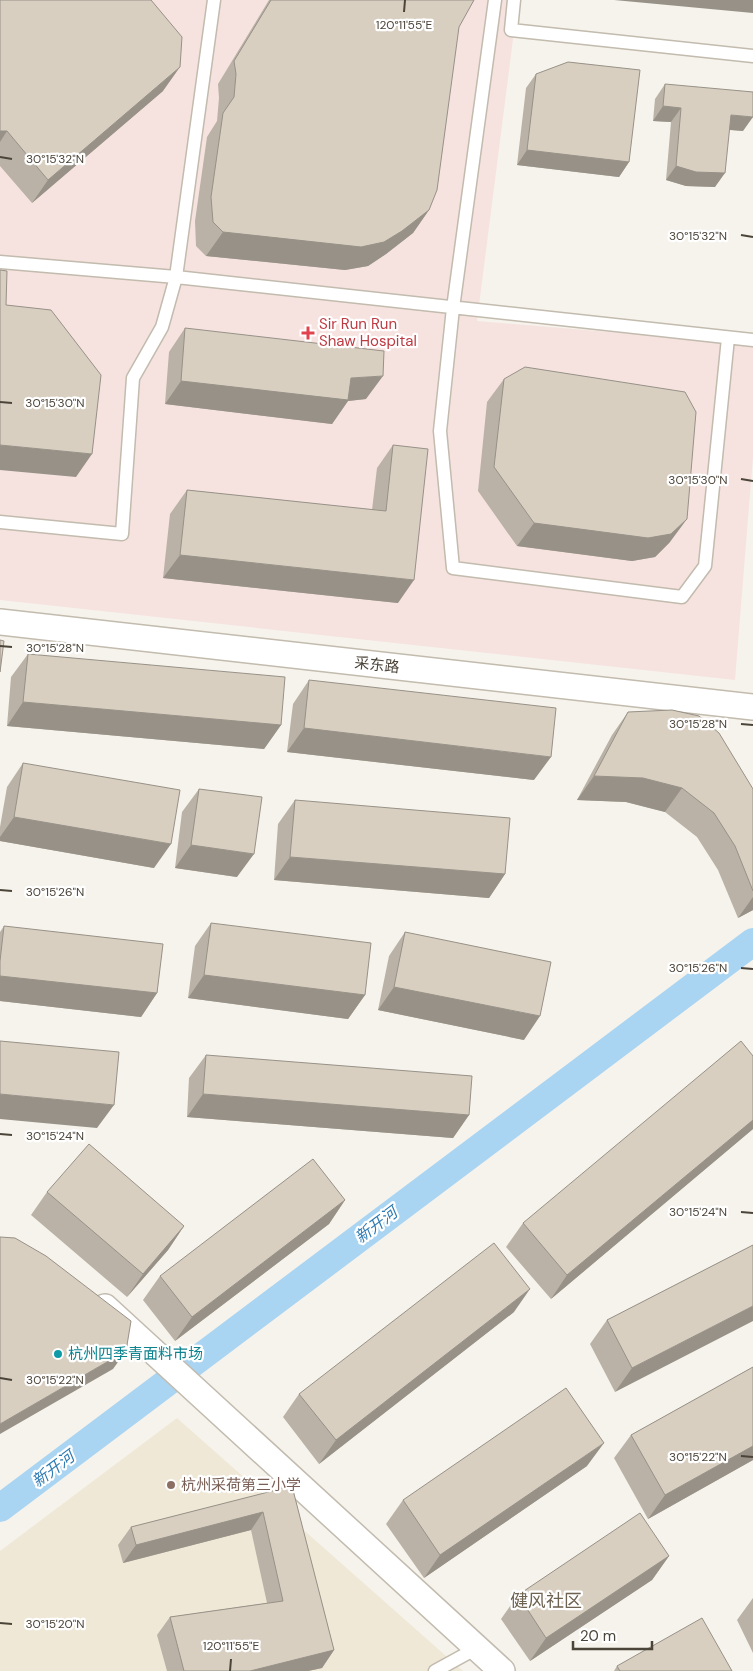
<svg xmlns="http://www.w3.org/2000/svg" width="753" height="1671" font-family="'DM Sans','Noto Sans SC',sans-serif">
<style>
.education{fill:#efe8d6}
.medical{fill:#f6e3e0}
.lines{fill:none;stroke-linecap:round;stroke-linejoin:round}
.canal{stroke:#a9d4f2;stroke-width:28}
.lane-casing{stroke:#c2bbae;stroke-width:15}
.street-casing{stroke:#c2bbae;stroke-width:28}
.lane{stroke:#fff;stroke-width:12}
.street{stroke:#fff;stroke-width:25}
.wall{fill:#bab2a6}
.shaded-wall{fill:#979187}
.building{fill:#d8cfc1;stroke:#979187}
.ticks{fill:none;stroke:#4b4439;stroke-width:2}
.health-dot{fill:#e0444e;stroke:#fff;stroke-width:2}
.culture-dot{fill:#0f9aa8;stroke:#fff;stroke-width:2}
.education-dot{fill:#8d6e63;stroke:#fff;stroke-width:2}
.labels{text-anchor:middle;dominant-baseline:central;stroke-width:4.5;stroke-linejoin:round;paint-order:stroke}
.health-label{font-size:15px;fill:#be3a42;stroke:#fff;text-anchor:start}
.street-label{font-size:15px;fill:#4b4439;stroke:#fff}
.culture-label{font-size:15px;fill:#0d838f;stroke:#fff;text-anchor:start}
.education-label{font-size:15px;fill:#785e54;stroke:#fff;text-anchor:start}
.water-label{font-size:16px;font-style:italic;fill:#2e7ab2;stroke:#fff}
.quarter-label{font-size:18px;fill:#6e6250;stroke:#fff}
.ticks-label{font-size:12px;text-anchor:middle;fill:#4b4439;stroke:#fff;stroke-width:4.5;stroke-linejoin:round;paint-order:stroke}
</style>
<rect width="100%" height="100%" fill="#f6f3ec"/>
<path class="education" d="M177,1418L463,1671H0V1551Z"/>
<path class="medical" d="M0,0H518L477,321L753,344V457L735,680L0,600Z"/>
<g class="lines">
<path class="canal" d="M0,1508L753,942"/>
<defs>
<path id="lane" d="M495,0L453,308L440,431L453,568L682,597L705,566L728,338
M514,0L511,30L753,56
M0,262L176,277L753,340
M0,522L122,534L133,378L162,327L176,277L214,0
M435,1671L477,1648"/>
<path id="street" d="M0,622L753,707
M105,1307L502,1671"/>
</defs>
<use href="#lane" class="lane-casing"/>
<use href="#street" class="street-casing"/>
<use href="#lane" class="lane"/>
<use href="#street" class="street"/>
</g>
<path class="wall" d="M0,0L163,91L32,203L0,166Z
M269,0H474L459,27L429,210L413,233L386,254L368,266L345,270L206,256L196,246L195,221L207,137L217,121L219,98L218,84Z
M536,74L629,162L619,177L517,165L526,88Z
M665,84L743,131L729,130L715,187L686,186L666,180L671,122L653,121L655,99Z
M185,328L366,399L348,401L332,424L165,404L169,352Z
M504,379L670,542L655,557L632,561L517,546L478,491L487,402Z
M393,445L398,603L163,578L170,514L187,490L372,510L377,468Z
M28,654L281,725L264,749L7,726L11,677Z
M309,680L534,780L287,752L293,704Z
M628,712L753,789V910L738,918L718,870L697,837L665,812L626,802L577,800L612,735Z
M23,763L154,868L0,841V827L7,787Z
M199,789L237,877L175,868L182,812Z
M295,800L505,874L489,898L274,880L278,824Z
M211,923L365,995L348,1019L188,998L195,946Z
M4,926L157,993L141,1017L0,1001V932Z
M405,932L524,1040L378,1010L389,956Z
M206,1055L469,1115L453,1138L187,1117L189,1078Z
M753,1056V1129L551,1299L506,1247L523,1223Z
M47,1192L184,1226L168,1250L127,1297L31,1215Z
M345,1200L329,1224L175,1341L143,1300L160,1276Z
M753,1245L615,1392L590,1344L607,1320Z
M514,1312L319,1464L283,1417L299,1394Z
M753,1367V1460L648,1519L614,1458L631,1435Z
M587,1466L424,1578L386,1524L403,1500Z
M292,1486L334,1650L322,1668L308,1671H167L157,1635L170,1617L267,1603L251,1530L123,1563L118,1545L131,1527Z
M669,1556L652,1580L530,1661L501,1619L518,1595Z
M753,1598V1653L737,1620Z
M617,1666L732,1671H614Z"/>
<path class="shaded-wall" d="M614,0H753V13Z
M180,67L163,91L32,203L48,180Z
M663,106L681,108L671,122L653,121Z
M731,115L753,117L743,131L721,129Z
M0,131H7L0,142Z
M527,150L629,162L619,177L517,165Z
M676,166L725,173L715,187L686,186L666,180Z
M429,210L413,233L386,254L368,266L345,270L206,256L223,232Z
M383,376L366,399L348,401L332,424L165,404L181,381L351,378Z
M0,445L92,454L76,477L0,470Z
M687,519L670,542L655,557L632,561L517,546L534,523Z
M180,555L414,580L398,603L163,578Z
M23,702L281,725L264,749L7,726Z
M304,728L551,757L534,780L287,752Z
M594,776L643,778L682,788L665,812L626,802L577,800Z
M14,817L171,844L154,868L0,841V837Z
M191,845L254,854L237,877L175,868Z
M290,857L505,874L489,898L274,880Z
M753,897V910L738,918Z
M204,975L365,995L348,1019L188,998Z
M0,976L157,993L141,1017L0,1001Z
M394,987L540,1016L524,1040L378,1010Z
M0,1094L114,1105L97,1128L0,1119Z
M203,1094L469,1115L453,1138L187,1117Z
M753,1120V1129L551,1299L567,1275Z
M345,1200L329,1224L175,1341L192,1317Z
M184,1226L168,1250L127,1297L143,1274Z
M530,1289L514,1312L319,1464L336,1440Z
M753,1306V1321L615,1392L632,1368Z
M126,1351L113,1369L0,1434V1424Z
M604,1443L587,1466L424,1578L440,1555Z
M753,1446V1460L648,1519L665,1495Z
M263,1512L251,1530L123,1563L136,1545Z
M669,1556L652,1580L530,1661L546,1638Z
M334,1650L322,1668L308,1671H250Z"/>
<path class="building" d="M0,0H151L182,37L180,67L48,180L7,131H0Z
M271,0H474L459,27L437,190L429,210L402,231L384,242L361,247L223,232L213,222L211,197L223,113L234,97L236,74L234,61Z
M568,62L640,70L629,162L527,150L536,74Z
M665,84L753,92V117L731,115L725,173L696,172L676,166L681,108L663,106Z
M0,270L7,271L6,305L51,310L101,375L92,454L0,445Z
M185,328L384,351L383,376L351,378L348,400L181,381Z
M525,367L685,392L696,412L687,519L671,534L648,538L534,523L494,467L504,379Z
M393,445L428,449L414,580L180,555L187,490L386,511Z
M0,640L4,641L0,672Z
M28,654L285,677L281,725L23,702Z
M309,680L556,708L551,757L304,728Z
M672,710L699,716L719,733L753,789V891L735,846L714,813L682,788L643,778L594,776L628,712Z
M23,763L180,790L171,844L14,817Z
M199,789L262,797L254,854L191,845Z
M295,800L510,818L505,874L290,857Z
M211,923L371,943L365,995L204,975Z
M4,926L163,944L157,993L0,976V961Z
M405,932L551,962L540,1016L394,987Z
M0,1041L119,1052L114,1105L0,1094Z
M741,1041L753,1056V1120L567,1275L523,1223Z
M206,1055L472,1076L469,1115L203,1094Z
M89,1144L184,1226L143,1274L47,1192Z
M313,1159L345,1200L192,1317L160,1276Z
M0,1237L15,1238L46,1256L131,1321L126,1351L0,1424Z
M494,1243L530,1289L336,1440L299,1394Z
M753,1245V1306L632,1368L607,1320Z
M753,1367V1446L665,1495L631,1435Z
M566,1388L604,1443L440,1555L403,1500Z
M292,1486L334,1650L250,1671H184L170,1617L283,1601L263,1512L136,1545L131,1527Z
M640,1513L669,1556L546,1638L518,1595Z
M702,1618L732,1671H620L617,1666Z"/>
<path class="ticks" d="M404,12L405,0M0,157L12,159M741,235L753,237M0,402L12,403M741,479L753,481M0,646L12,647M741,724L753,725M0,890L12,891M741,968L753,969M0,1134L12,1135M741,1212L753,1213M0,1378L12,1380M741,1456L753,1457M0,1623L12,1624M230,1671L231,1659"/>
<path class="health-dot" d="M305.5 325.5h5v5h5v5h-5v5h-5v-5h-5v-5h5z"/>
<circle class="culture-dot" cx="58" cy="1354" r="5"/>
<circle class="education-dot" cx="171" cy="1485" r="5"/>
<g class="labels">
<g class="health-label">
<text x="319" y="324">Sir Run Run<tspan x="319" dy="17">Shaw Hospital</tspan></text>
</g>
<g class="street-label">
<text transform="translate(377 665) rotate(6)">采东路</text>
</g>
<g class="culture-label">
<text x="68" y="1354">杭州四季青面料市场</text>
</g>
<g class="education-label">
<text x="181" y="1485">杭州采荷第三小学</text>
</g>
<g class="water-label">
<text transform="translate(376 1225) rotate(-37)">新开河</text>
<text transform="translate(53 1469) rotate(-37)">新开河</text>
</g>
<g class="quarter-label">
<text x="546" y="1601">健风社区</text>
</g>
</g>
<g class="ticks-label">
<text x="404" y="29">120°11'55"E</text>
<text x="55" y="163">30°15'32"N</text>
<text x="698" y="240">30°15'32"N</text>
<text x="55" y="407">30°15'30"N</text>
<text x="698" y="484">30°15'30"N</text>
<text x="55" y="652">30°15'28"N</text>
<text x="698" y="728">30°15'28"N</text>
<text x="55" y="896">30°15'26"N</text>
<text x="698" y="972">30°15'26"N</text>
<text x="55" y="1140">30°15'24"N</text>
<text x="698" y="1216">30°15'24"N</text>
<text x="55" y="1384">30°15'22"N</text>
<text x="698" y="1461">30°15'22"N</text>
<text x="55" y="1628">30°15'20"N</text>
<text x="231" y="1650">120°11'55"E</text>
</g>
<path d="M573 1641v8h79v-8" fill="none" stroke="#4b4439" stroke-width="2.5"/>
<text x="580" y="1641" font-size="15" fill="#4b4439" stroke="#ffffff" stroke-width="4" paint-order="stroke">20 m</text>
</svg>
